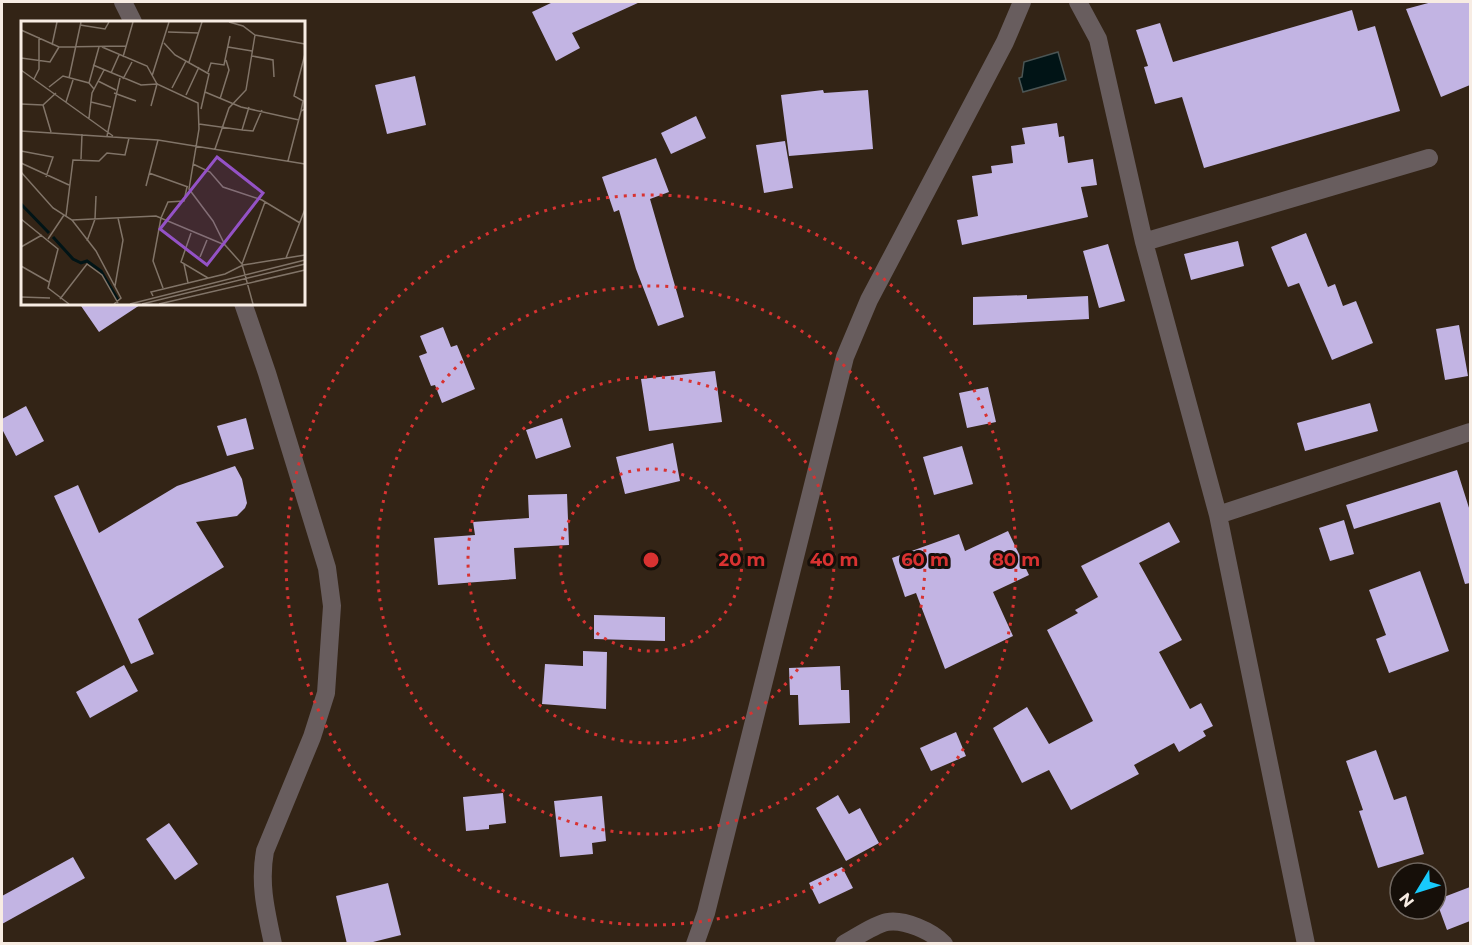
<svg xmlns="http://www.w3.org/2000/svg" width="1472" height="945" font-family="Montserrat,sans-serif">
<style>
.water{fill:#011416;stroke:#4b5554;stroke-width:1.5}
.building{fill:#c2b4e3}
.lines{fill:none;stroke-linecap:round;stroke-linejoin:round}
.street{stroke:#685d5e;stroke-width:18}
.ring{fill:none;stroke:#d83231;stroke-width:3;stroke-dasharray:3 6}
.inset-river{fill:none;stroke:#011416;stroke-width:3}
.inset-road{fill:none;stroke:#817468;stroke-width:1.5}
.view{fill:#9452c6;fill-opacity:0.15;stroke:#9452c6;stroke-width:3}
.inset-edge{fill:none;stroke:#f7ece3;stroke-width:3}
.centre{fill:#d83231;stroke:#160f09;stroke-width:3}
.ring-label{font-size:18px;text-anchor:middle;font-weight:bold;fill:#d83231;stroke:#160f09;stroke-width:6;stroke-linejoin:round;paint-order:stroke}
</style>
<rect width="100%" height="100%" fill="#332416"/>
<path class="water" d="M1058,52L1066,80L1023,92L1019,78L1022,77L1024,62Z"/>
<path class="building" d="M553,2H640L572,33L580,48L556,61L532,12Z
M1432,2H1470V85L1441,97L1406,9Z
M1352,10L1358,31L1375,26L1400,111L1204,168L1182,97L1155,104L1144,67L1148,66L1136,30L1160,23L1173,62Z
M415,76L426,125L387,134L375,85Z
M823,90L824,93L868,90L873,149L789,156L781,95Z
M696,116L706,138L671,154L661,133Z
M1057,123L1059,137L1064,136L1068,163L1093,159L1097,185L1081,187L1088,217L962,245L957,220L978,216L972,176L992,173L991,166L1013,163L1011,146L1025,144L1022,128Z
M785,141L793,188L764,193L756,145Z
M656,158L669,192L650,199L684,317L658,326L636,269L619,210L614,212L602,177Z
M1306,233L1328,287L1335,284L1343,306L1356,301L1373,343L1332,360L1299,283L1288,287L1271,247Z
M1238,241L1244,266L1191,280L1184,254Z
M1108,244L1125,301L1099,308L1083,251Z
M1027,295V299L1088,296L1089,319L973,325V297Z
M79,303H143L99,332Z
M1459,325L1468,376L1445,380L1436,329Z
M443,327L451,347L457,345L475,389L442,403L435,385L431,386L419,356L427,353L420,336Z
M715,371L722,422L649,431L641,379Z
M988,387L996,422L967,428L959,393Z
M1370,403L1378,431L1305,451L1297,423Z
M26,406L44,441L16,456L2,429V419Z
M246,418L254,449L227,456L217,426Z
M562,418L571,447L536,459L526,430Z
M673,443L680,481L625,494L616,457Z
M962,446L973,484L934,495L923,457Z
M235,466L242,479L247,503L245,508L237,516L196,522L224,567L138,619L154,654L131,664L54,496L78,485L99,533L177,486Z
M1457,470L1470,511V583L1465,584L1440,502L1354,529L1346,505Z
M567,494L569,545L514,548L516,579L438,585L434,538L475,535L473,522L529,518L528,495Z
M1344,520L1354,554L1330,561L1319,528Z
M1169,522L1180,542L1139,563L1182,640L1159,652L1190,709L1201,703L1213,726L1203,731L1206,736L1179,752L1174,743L1134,765L1139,774L1071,810L1049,770L1022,783L993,728L1027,707L1049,744L1093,721L1047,630L1078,613L1075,610L1098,597L1081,566Z
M1008,531L1029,575L993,592L1013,636L945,669L916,593L905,597L892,558L959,534L965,551Z
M1420,571L1449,651L1389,673L1376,639L1386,635L1369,590Z
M594,615L665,617V641L594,639Z
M583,651L607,652L606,709L542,704L545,664L583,666Z
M124,665L138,691L90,718L76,692Z
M840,666L841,690H849L850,723L799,725L798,695H790L789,668Z
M956,732L966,756L931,771L920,748Z
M1376,750L1394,800L1406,796L1424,854L1378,868L1359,811L1363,810L1346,761Z
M503,793L506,823L489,825V829L466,831L463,797Z
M838,795L849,814L860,808L879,843L846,861L816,808Z
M602,796L606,841L592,843L593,854L560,857L554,801Z
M169,823L198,864L175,880L146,839Z
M73,857L85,878L2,924V896Z
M842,867L853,888L819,904L809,883Z
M388,883L401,935L365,944H347L336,896Z
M1470,887V921L1447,930L1436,900Z"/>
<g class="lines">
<path class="street" d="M123,2L133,22
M1078,2L1098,39L1144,242L1218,515L1306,944
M1144,242L1429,158
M243,303L267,373L327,568L332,606L326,693L312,737L265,851C259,884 266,911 273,944
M1218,515L1470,432
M695,944L706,913L845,357L869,300L1005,42L1022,2
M844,944C857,937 873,925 887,922C904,919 932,931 944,944"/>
</g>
<g class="ring">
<circle cx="651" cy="560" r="91"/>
<circle cx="651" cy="560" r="183"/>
<circle cx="651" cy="560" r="274"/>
<circle cx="651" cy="560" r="365"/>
</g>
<g transform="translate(21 21)">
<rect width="284" height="284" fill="#332416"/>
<path class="inset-river" d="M0,183L28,212M32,216L52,238L60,242L66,240L80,250L97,279"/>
<path class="inset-road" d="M208,1L222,5L234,14L284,23M59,4L84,8L88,1M0,9L38,26L105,25M147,11L178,12M143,22L154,34L188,53L180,88M31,24L36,1M81,26L126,45L136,63L177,82L178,108L168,168L192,200L204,224L221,243L232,283M207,26L231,30M231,35L252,39L253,56M102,36L112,1M0,37L29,41L38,26M168,41L181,1M72,44L120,64L136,63L130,85M0,49L92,115M187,51L190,42L203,44L209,15M90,52L98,34M131,55L148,1M48,57L60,1M13,58L18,48V16M102,58L111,41M77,60L95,69M68,62L78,26M28,66L42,55L68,62L73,68M151,67L165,40M184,71L220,86L278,99M93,72L115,80M165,74L178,46M199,78L208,49L205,39M45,81L52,59M70,81L90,86M0,83L22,84L35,72M22,84L30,111M280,90L282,80L273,75L284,33M68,97L71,72L83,49M178,103L221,109L228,86M221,109L232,110L241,89M0,110L137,119L284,143M86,115L99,57M194,128L208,87L225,69L234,14M0,130L32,136L25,156M60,138L61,113M267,140L280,90L284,88M0,142L48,164M172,143L189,151L202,166L241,179L279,202M0,151L32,187L51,199L75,230L100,277L93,283M128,152L167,166M125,165L137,119M45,195L52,139L78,140L86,132L104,134L108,117M0,198L37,228L27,267L48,283M51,199L135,195L204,224M170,212L160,241L187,257M27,218L43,194M66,220L74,198L75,175M0,226L21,214M179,236L186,219M265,237L284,188M163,243L167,262M221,243L244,181M0,245L28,261M94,265L102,219L97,197M142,267L132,240L140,197L147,181L163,180L166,166M132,275L130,271L204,253L222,244L284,234M0,276L29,277M39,278L66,243L81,254L97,282M109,283L284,239M121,283L284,243M138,283L284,249"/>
<path class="view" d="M196,136L242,172L186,244L139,208Z"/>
<rect width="284" height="284" class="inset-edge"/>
</g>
<circle cx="651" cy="560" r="9" class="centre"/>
<g class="ring-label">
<text x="742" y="566">20 m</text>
<text x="834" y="566">40 m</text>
<text x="925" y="566">60 m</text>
<text x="1016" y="566">80 m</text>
</g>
<rect width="1472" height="945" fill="none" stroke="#f7ece3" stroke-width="6"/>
<g transform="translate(1418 891) rotate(232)"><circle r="28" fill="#160f09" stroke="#706760" stroke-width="1.5"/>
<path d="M0-4.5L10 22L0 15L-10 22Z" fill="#18cafc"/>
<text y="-9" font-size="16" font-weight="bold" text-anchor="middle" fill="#f7ece3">N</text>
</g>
</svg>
